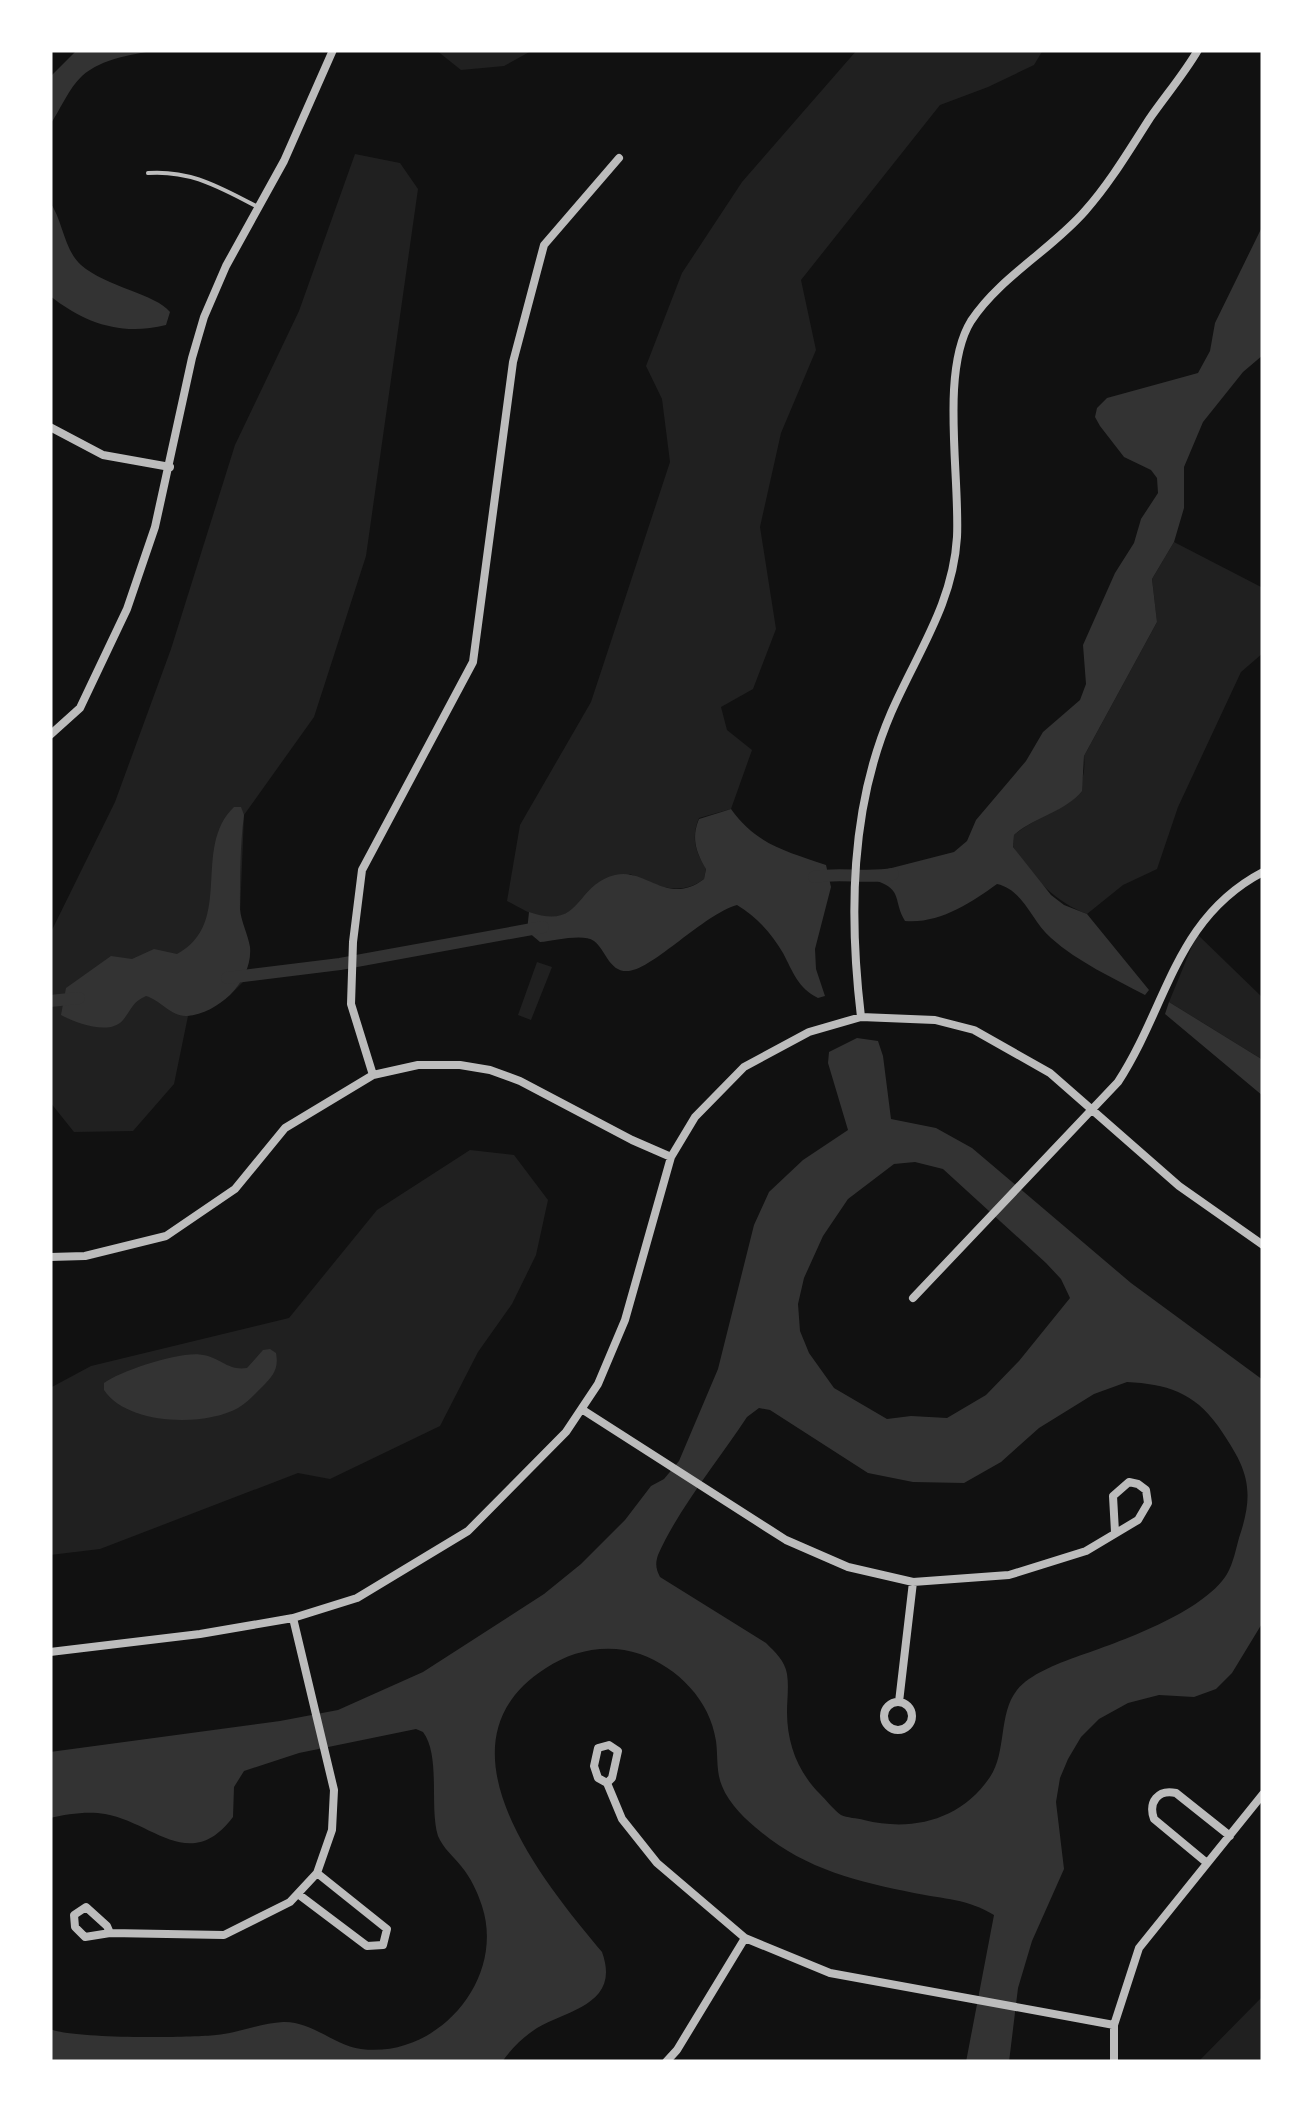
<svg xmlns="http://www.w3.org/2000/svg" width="1313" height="2112" font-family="'DM Sans',sans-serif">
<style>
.green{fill:#202020}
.water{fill:#333;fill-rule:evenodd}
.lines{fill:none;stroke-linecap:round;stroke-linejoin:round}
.canal{stroke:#333;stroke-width:12}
.service{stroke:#bcbcbc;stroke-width:4}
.minor{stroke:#bcbcbc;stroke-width:8}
</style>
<rect width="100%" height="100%" fill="#111"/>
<path class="green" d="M436,50H533L504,66L461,70Z
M857,50H1043L1034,65L988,87L940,105L801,280L816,350L781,433L760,527L776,629L753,689L721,707L727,730L752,750L731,809L699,818C691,837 695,852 706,868L704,879C681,897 654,886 630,874C610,886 565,922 545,918C531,915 519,907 507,901L520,825L591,702L670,462L662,399L646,366L682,273L742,182Z
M355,154L400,163L418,189L366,556L314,717L244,815L240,914L250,949L243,982L229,996L188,1016L174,1084L133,1131L74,1132L50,1102V934L115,802L171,649L235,445L299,311Z
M1174,542L1263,588V653L1241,672L1178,807L1157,869L1123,885L1087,914C1054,901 1032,877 1013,847L1014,835C1044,810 1089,806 1084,756L1157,622L1152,579Z
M1197,934L1263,998V1060L1169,1002Z
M537,962L552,967L531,1020L518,1015Z
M470,1150L514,1155L548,1200L536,1255L512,1304L478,1352L440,1426L330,1479L298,1473L100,1549L50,1555V1388L91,1366L289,1318L377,1210Z
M1263,1996V2062H1198Z"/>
<path class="water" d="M77,50H160C134,54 102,58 82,76C69,88 60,110 50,125V77Z
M50,202C63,221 64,250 81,265C106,287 156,294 170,312L166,325C122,336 86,324 50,296Z
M1263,225V355L1243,372L1203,422L1184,467V508L1174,542L1152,579L1157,622L1084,756L1082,791C1065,812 1034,817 1014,835L1013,847L1051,895L1064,905L1087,914L1149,990L1145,995C1113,978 1078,962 1051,938C1031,921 1024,890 997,884C971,903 939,924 905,921C893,901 903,890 877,881L876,872L954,852L967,841L976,820L1026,761L1043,732L1080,700L1086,684L1083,645L1115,573L1134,543L1141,519L1158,493L1157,478L1151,470L1124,457L1100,426L1095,417L1097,408L1107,398L1198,373L1210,351L1215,323Z
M234,807H241L244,815C240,845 240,878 240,909C241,922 248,934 250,947C253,980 220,1013 187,1016C172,1017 160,1000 146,996C132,1002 132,1009 123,1020C110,1036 76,1023 61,1015L66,988L111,956L132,959L154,949L177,954C235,923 191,848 234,807Z
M731,809C757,845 786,851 826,865L831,887L815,949L816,969L825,996L818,998C798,988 793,972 783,953C772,934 756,916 737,905C703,915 654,968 629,971C609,973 606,950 594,941C583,933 554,941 540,942L527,931L529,912C583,931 574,885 615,875C645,867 668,907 704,879L706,869C696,852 691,838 699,819Z
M1169,1002L1263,1060V1096L1165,1014Z
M857,1038L878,1041L883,1056L891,1119L936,1128L972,1148L1131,1283L1263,1380V1622L1232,1673L1216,1689L1194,1697L1159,1695L1128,1703L1099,1719L1081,1737L1068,1759L1060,1778L1056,1802L1064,1869L1032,1941L1018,1988L1009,2062H966L994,1915C968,1899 944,1899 914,1893C859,1882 805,1869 761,1832C746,1820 729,1804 722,1786C716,1772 718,1756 716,1741C710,1700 678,1668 640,1654C608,1643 573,1650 546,1668C428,1743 543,1881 602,1952C621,2004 568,2010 537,2028C523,2037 511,2049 502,2062H50V2029C73,2039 188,2038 216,2035C239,2033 261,2023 283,2022C312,2021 333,2045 361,2049C438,2059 506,1979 482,1906C477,1891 471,1878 461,1866C453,1856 443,1848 438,1836C429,1807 441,1756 423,1732L416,1729L299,1753L244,1771L234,1787L233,1817C190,1874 153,1822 105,1814C88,1811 67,1814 50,1818V1752L280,1721L338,1710L423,1672L544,1594L581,1564L625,1520L651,1486L664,1479L679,1461L718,1369L754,1225L769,1192L803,1160L848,1130L828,1063L829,1052ZM915,1162L943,1169L1046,1263L1061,1279L1070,1298L1019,1361L986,1395L947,1418L911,1416L887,1419L834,1388L809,1353L800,1331L798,1304L804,1278L823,1236L848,1199L894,1164ZM1127,1382C1166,1384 1194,1392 1218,1426C1247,1468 1256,1488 1239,1538C1236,1549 1233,1564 1227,1574C1203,1613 1119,1642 1076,1657C1057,1664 1030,1674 1017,1690C998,1714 1007,1752 990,1777C961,1820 912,1832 864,1820C857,1818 847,1818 841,1815C834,1810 826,1800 820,1794C798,1772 787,1744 787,1712C787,1700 789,1686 787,1674C785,1661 775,1652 766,1643L660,1577C656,1569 655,1564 658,1555C677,1511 720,1458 747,1417L759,1408L770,1410L868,1473L913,1482L964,1483L1001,1462L1039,1428L1094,1394Z
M270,1349L276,1353C279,1369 273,1376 262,1387C254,1395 247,1403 238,1408C204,1427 127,1425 104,1390V1383C120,1371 183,1350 203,1355C221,1358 228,1371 247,1368L263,1350Z"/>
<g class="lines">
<path class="canal" d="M814,877C840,872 866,879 893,874
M227,978L340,964L543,927
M50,1001L79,998"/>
<path class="service" d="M148,173C192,170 220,188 258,207"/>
<path class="minor" d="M50,427L103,455L170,467
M50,735L80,708L127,609L155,527L192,358L204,317L226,266L284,161L333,50
M861,1017C849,916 850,808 891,713C917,653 953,604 957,537C960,476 940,371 971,321C1000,277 1051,250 1085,211C1110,183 1130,149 1150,118C1166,95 1184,74 1198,50
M373,1075L351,1004L353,942L362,870L473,662L513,362L544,245L619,158
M50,1257L85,1256L166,1236L235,1189L285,1128L373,1075L418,1065H460L490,1070L520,1081L632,1140L671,1157
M913,1298L1118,1082C1168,1005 1175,918 1263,872
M583,1410L786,1540L848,1567L913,1582L1009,1575L1086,1551L1138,1520L1148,1503L1146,1490L1138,1484L1129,1482L1113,1496L1115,1532
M50,1652L200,1634L293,1618L357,1598L468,1531L566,1432L598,1384L625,1320L671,1157L695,1117L744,1067L809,1032L861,1017L935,1020L974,1030L1050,1073L1179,1186L1263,1245
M899,1702L913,1582
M884 1716a14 14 0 1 1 28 0a14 14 0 1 1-28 0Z
M607,1783L612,1778L618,1751L609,1745L598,1748L594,1766L598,1778L607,1783L622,1819L657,1863L745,1938L830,1973L1114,2025
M1207,1863L1154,1819C1148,1802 1158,1789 1176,1793L1230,1836
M298,1894L367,1946L383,1945L387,1929L317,1873
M110,1933L107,1926L86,1907L74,1915L75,1927L85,1937L110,1933L224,1935L290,1902L317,1873L332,1830L334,1790L293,1618
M666,2062L677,2050L745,1938
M1114,2062V2025L1139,1948L1263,1794"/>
</g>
<rect width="1313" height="2112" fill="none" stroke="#ffffff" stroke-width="105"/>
</svg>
